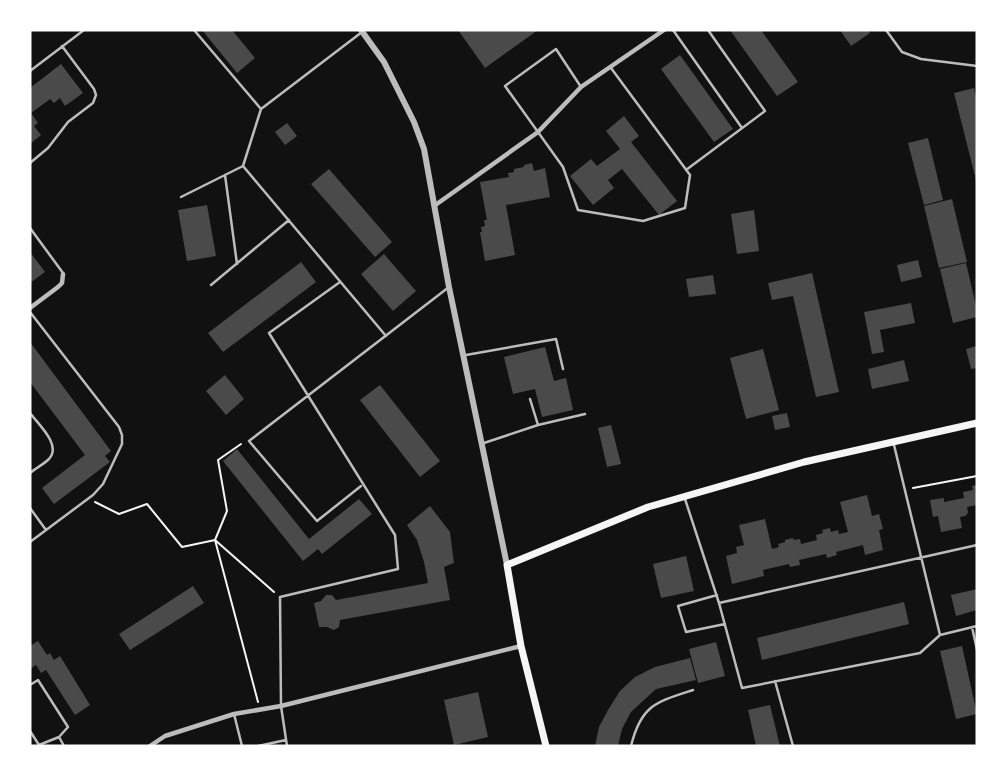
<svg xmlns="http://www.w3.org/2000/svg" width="1007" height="776" font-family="'PT Sans Narrow',sans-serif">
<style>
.building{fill:#4a4a4a}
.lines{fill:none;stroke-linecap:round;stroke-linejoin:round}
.path{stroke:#f5f5f5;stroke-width:2}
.service{stroke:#bcbcbc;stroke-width:2.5}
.minor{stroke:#bcbcbc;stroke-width:4.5}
.tertiary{stroke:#bcbcbc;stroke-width:6}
.primary{stroke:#f5f5f5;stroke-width:7}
</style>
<rect width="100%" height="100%" fill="#111"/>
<path class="building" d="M202,30H232L255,58L237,73Z
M458,30H538L485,68Z
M730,30H761L798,82L777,96Z
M840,30H868L870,33L851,46Z
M680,55L733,129L714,142L661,69Z
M61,64L83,93L65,106L60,98L54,103L50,99L31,113L38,123L34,126L41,135L30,144V88Z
M974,88L977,102L976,180L954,93Z
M624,116L639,136L631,142L677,201L659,215L622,169L608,180L614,188L593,205L570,176L591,159L597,166L620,149L606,131Z
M287,123L297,136L285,145L275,132Z
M928,138L943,200L924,205L908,143Z
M532,163L534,171L545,168L550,197L506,205L515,255L485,261L480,232H482L481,227L485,226L484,220H487L480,182L509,177L508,173L514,172V169L524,167V165Z
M329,169L392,242L375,257L311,184Z
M952,199L967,262L939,268L924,206Z
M207,205L216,256L187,261L178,210Z
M754,210L759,251L737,254L731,214Z
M30,252L45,272L30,283Z
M384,254L416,291L393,311L361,274Z
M918,260L922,277L901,282L897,265Z
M301,262L316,282L223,352L208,333Z
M966,263L977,310V317L953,323L940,269Z
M812,273L839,392L816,397L793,296L772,300L768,283Z
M713,275L716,294L689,297L686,279Z
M911,303L915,323L880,330L884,352L872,354L864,312Z
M30,342L111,451L105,456L110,462L54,504L42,488L85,455L30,382Z
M977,346V368L971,369L966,349Z
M545,347L554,381L566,378L573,410L542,417L535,389L513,394L504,357Z
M763,349L779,410L746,419L730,358Z
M904,360L909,381L872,389L868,369Z
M225,375L244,399L226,415L206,391Z
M380,385L440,461L420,477L360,400Z
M787,413L790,427L775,430L772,416Z
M611,425L621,464L607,467L598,428Z
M237,449L309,539L359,499L372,514L322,554L318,549L303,561L223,461Z
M977,485V505L967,507L968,513L965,516L960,517L962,528L941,532L938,516L933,517L930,500L944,498V502L964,498L963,492L973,490L972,486Z
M867,495L872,516L879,514L883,529L879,530L883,550L865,555L863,545L836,552L837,555L827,558L826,554L799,560L800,565L790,567L789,564L763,570L764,576L732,584L726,556L737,553L736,547L744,545L739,525L765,519L772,549L779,547L778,544L785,542V540L793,538L794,540L800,539L801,544L817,540L816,535L823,533L822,530L830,528L831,532L838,530L839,534L848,532L840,502Z
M430,506L450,532L454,563L444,567L450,600L340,620L339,627L334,630L327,627H319L314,603L321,601L326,595H332L336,600L428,583L424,562L417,540L407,525Z
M686,556L694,591L661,598L653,564Z
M193,586L204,603L130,650L119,634Z
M977,589V610L956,616L951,595Z
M904,602L909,624L762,660L757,638Z
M38,641L47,655L50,653L54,660L60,656L90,705L75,715L46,670L41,673L36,665L30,669V646Z
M716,642L725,676L698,683L689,649Z
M962,646L977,714L956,719L940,651Z
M690,658L696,680L656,689L631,712L622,729L618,746H595L599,727L608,710L620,691L635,677L655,667Z
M478,692L488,737L454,745L444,700Z
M770,705L780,746H756L748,710Z"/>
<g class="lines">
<path class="path" d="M241,444L218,460L227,511L215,540L274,592
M913,488L977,476
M95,502L119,514L147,504L182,547L215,540L258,702"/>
<path class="service" d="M194,30L261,109
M673,30L742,128
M886,30L902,52L921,59L977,66
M30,71L84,30
M581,87L556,49L505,86L563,167L578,210L643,221L685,208L690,175L611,68
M30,163L48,148L68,122L93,103L96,95L94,89L62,46
M243,166L386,336
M686,170L765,111L708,30
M225,175L237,264
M181,197L243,166L261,109L362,32
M30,228L63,273
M211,285L289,220
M30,312L119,427L122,435V444L103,484L93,495L30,542
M466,355L556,339L563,369
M530,399L538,425
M30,413C38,424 62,445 49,459C44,464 36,468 30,473
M481,444L538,425L585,414
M894,445L940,635L977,626
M361,486L317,521L249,441L449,287
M685,499L719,603L742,688L920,653L940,635
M30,508L46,530
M717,595L678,606L686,632L725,624
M719,603L977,545
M972,627L977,650
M775,681L793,746
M30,685L38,680L68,727L59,737L39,745L30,731
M234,714L242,746
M59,737L64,746
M258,746L286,740
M287,746L281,706L280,597L398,569L395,535L269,333L340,282
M631,746C641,705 656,702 693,690"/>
<path class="minor" d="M434,206L538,132L581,87L664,30
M30,308L58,287L62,283L63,274
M150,746L165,736L234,714L281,706L521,646"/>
<path class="tertiary" d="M361,30L384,62L414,122L424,149L449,287L507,565"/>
<path class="primary" d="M546,746L521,646L507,565L648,507L804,462L977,423"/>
</g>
<rect width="1007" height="776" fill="none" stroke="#ffffff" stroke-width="63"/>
</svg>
